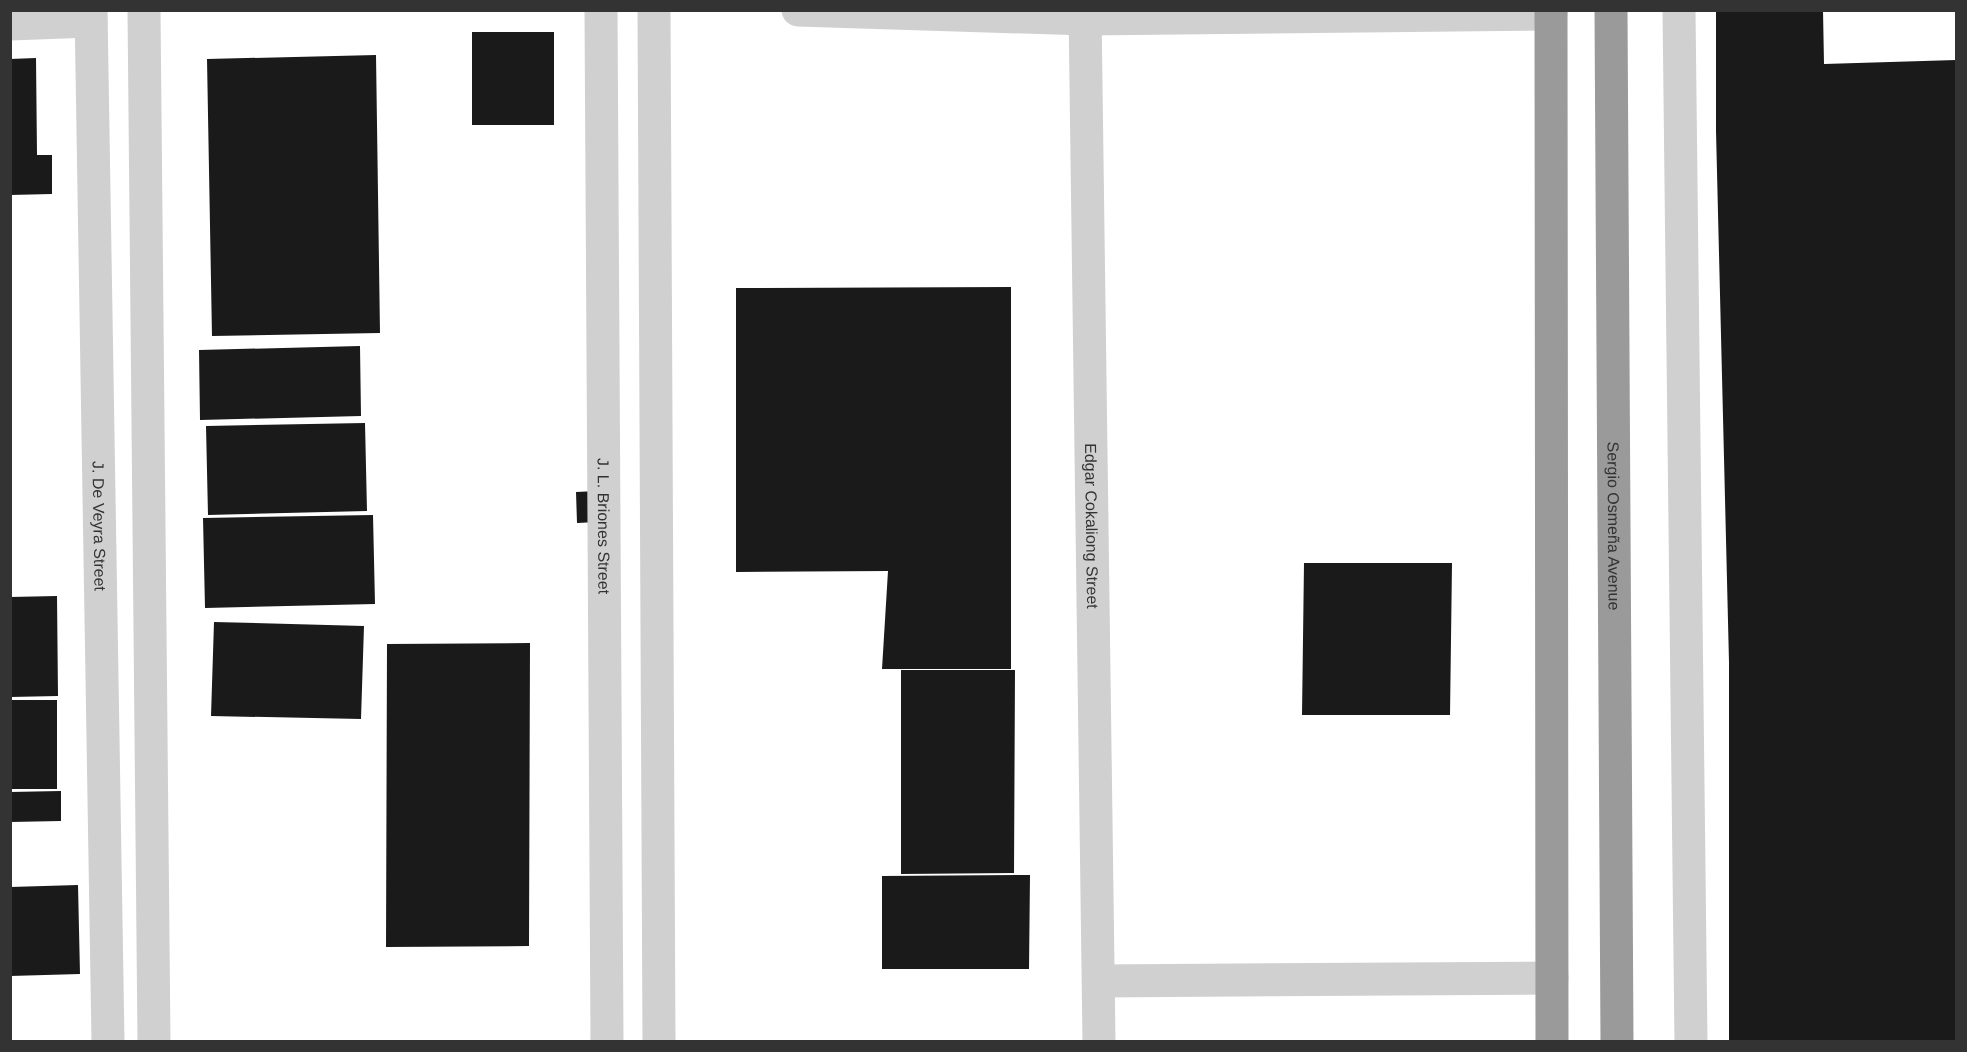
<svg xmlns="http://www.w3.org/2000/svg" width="1967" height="1052" font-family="Helvetica,sans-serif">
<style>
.building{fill:#1a1a1a}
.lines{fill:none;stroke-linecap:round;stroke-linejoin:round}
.minor{stroke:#d0d0d0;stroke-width:33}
.highway{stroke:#9a9a9a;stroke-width:33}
.labels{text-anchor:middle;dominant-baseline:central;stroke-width:6;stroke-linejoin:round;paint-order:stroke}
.street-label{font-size:16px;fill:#333;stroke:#fff}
</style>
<rect width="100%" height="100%" fill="#fff"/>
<path class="building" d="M1716,10H1823L1824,64L1956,60V1042H1729V662L1716,131Z
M472,32H554V125H472Z
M376,55L380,333L212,336L207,59Z
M36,58L37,155H52V194L10,195V59Z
M1011,287V669H882L888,571L736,572V288Z
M360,346L361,416L200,420L199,350Z
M365,423L367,511L208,515L206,426Z
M597,491V522L577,523L576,492Z
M373,515L375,604L205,608L203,518Z
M1304,563H1452L1450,715H1302Z
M57,596L58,696L10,697V597Z
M214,622L364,626L361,719L211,716Z
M530,643L529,946L386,947L387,644Z
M901,670H1015L1014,873L901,874Z
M10,700H57V789H10Z
M61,791V821L10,822V792Z
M1030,875L1029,969H882V876Z
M78,885L80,974L10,976V887Z"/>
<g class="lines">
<g class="minor">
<path id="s1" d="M91,10L108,1042"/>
<path d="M144,10L154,1042"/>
<path id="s2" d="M601,10L607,1042"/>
<path d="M654,10L659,1042"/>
<path d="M798,10L1086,19L1551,14"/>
<path id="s3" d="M1085,10L1099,1042"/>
<path d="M1679,10L1691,1042"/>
<path d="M10,24L91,21"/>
<path d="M1099,981L1552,978"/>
</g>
<g class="highway">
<path d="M1551,10L1552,1042"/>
<path id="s4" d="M1611,10L1617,1042"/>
</g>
</g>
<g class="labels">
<g class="street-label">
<text stroke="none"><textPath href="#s1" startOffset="516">J. De Veyra Street</textPath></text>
<text stroke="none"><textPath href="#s2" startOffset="516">J. L. Briones Street</textPath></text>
<text stroke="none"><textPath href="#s3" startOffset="516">Edgar Cokaliong Street</textPath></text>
<text stroke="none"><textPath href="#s4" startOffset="516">Sergio Osmeña Avenue</textPath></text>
</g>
</g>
<rect width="1967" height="1052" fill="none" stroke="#333333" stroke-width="24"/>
</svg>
